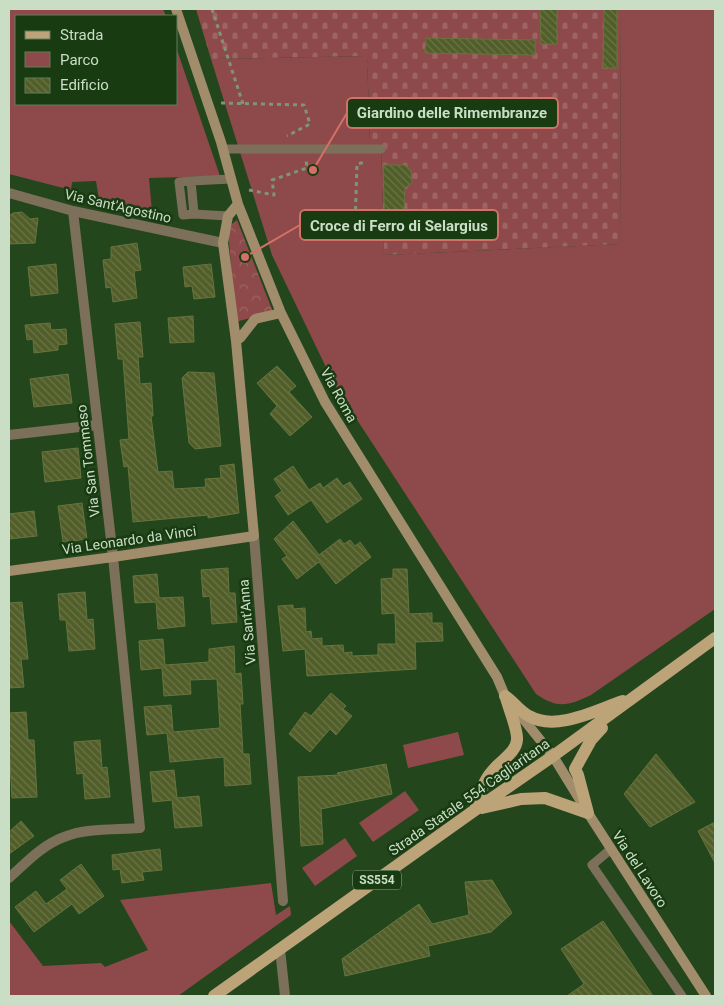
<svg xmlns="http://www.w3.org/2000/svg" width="724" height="1005" font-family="Roboto,sans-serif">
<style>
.green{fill:#8e4a4a}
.cemetery{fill:url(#cemetery-stones)}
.park{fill:url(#park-crowns)}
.building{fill:url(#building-back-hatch);stroke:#67743f}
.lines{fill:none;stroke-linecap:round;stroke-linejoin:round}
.path{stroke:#7c9676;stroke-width:3;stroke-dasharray:4 4;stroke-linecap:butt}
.lane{stroke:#7d705b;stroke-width:9}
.street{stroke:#7d705b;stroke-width:10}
.secondary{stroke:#a18d6c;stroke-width:10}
.primary{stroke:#bda378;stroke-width:12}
.labels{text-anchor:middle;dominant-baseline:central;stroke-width:5;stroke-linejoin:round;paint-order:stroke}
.shield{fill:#193b12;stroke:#95ad90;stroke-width:1}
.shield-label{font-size:12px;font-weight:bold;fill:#cadec6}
.street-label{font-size:14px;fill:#cadec6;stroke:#193b12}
.leader{fill:none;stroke:#d17167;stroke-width:2}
.callout-dot{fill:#d17167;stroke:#193b12;stroke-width:2}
.callout{fill:#193b12;stroke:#d17167;stroke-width:2}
.callout-label{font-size:15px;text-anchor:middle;font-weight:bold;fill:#cadec6}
</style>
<defs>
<pattern id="cemetery-stones" width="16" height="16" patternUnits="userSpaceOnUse" patternTransform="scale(1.25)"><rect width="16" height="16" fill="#8e4a4a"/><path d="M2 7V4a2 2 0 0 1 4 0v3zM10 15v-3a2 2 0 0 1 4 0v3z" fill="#9d6463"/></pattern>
<pattern id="park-crowns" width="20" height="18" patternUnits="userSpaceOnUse" patternTransform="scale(1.25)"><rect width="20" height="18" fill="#8e4a4a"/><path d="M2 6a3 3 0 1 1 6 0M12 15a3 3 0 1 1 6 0" fill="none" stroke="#9d6463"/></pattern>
<pattern id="building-back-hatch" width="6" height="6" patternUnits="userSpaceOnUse" patternTransform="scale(1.25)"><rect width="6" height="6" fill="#525e29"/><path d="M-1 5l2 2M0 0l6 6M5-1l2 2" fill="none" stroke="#6a7547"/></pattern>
</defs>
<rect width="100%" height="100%" fill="#24461d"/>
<path class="green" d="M9,9H163L166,16H16V104H176V47L220,176L149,178L152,212L99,199L96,181L72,182L71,190L9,174Z
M621,9H715V609L591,695C568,706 558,709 536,694L335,386L272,255L211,59L367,56L370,141H381L384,255L620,244Z
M458,732L464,755L408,768L403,745Z
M405,791L419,810L373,842L359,823Z
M345,838L357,856L315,886L302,868Z
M271,883L276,915L290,906L291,915L178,996H9V921L43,966L101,963L105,967L148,950L120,900Z"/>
<path class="cemetery" d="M196,9H621L620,244L384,255L381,141H370L367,56L211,59Z"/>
<path class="park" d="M237,220L273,312L235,322L228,227Z"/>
<path class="building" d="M540,9H557V44H541Z
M604,9H617V68H603Z
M426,38L535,40V55L425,53Z
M383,165H405L411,171L412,183L405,188L404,209L412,215V229L409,234H385Z
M22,212L30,219L38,218L35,243L9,244V216L13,213Z
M137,243L141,270L134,271L137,298L113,302L111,287L106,288L103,260L111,259V247Z
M56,264L58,293L31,296L28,267Z
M211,264L215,297L194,299L192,286L185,287L183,267Z
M193,316L194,342L170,343L168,318Z
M140,322L143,357H138L140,384L151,383L153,416H151L158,472L172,471L174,489L206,487L205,479L221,478L220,466L234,464L239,513L208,518V515L133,522L128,466L124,467L120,440L129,439L123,359H118L115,324Z
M50,323L51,330L66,329L67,344L58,345V350L34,353L33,339L27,340L25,325Z
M277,366L296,386L289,392L312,417L290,436L270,414L277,406L257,383Z
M188,372L214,373L221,446L195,449L189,443L182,378Z
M68,374L72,403L34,407L30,379Z
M78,448L81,478L45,482L42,452Z
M293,466L309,490L320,483L323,488L337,478L343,486L350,482L362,499L327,523L311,500L288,515L275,496L282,491L274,479Z
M82,503L87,539L63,542L58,506Z
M34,511L37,536L9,539V514Z
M293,521L319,555L340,539L344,544L350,540L355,546L360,542L371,557L336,584L319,562L297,579L282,559L287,556L274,539Z
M228,568L229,593H235L237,622L212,624L210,596L203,597L201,570Z
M393,569H407L409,614L432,613V623H442L443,641L415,642L416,669L307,676L305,649L283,651L278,606L293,605V609L305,608L306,632L311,631L312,639L322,638V646L343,645L344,653L352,652V656L378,655V644H396L395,613L382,614L381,579L393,578Z
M157,574L159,598L183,597L185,626L158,629L156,602L135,603L133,576Z
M85,592L87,620L93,619L95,649L69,651L66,620H60L58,594Z
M22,602L28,659H21L24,687L9,688V603Z
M163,639L165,665L209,662V649L234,646L235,674L241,673L243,704H240L243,754H249L251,784L225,786L224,757L170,762L167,733L147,735L144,707L171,705L173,732L220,728L217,679L190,680L191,694L164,696L162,668L141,670L139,641Z
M331,693L346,706L343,709L352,716L336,735L330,729L310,752L289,734L305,712L311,716Z
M26,712L28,740H34L37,797L12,798L9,744V713Z
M100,740L102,768L107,767L110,797L85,799L83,773L77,774L74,742Z
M656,754L695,802L650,827L624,794Z
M386,764L392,794L321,809L323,844L301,846L298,777L339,775L337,773Z
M174,770L177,798L199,796L202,826L175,828L172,800L153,802L150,772Z
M21,821L34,836L9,854V832Z
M715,822V863L698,831Z
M160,849L162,870L142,872L144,880L122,883L120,869L113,870L112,855Z
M81,864L104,896L79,914L72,904L34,932L15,907L36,891L46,904L67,889L60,880Z
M492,880L512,913L491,932L428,946L430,956L345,976L342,959L419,904L432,924L469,915L465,882Z
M603,921L653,996H567L584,984L561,949Z"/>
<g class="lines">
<path class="path" d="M212,9L243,104
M221,103L304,105L310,124L287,136
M249,190L274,195L272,180L307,168L306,160
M355,226L357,164L366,162"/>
<path class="lane" d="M223,149H381
M191,181L179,182L183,215L194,214
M228,216L194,214L191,181L231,179
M611,849L592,865L682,996"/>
<path class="street" d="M9,193L73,211L223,243
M9,435L97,425
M254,536L283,901
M9,878C26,863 42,845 64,837C86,828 116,830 140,828L113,557L73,211
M280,949L285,996"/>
<path class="secondary" d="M176,9L221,142L238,204L281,313L325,402L497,677L505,696L553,756L588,813L706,996
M236,341L241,337L255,319L281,313
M9,571L113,557L254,536L236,341L223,243L228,216L238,204"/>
<path class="primary" d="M505,696C514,702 519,711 529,716C556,732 596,710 623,701
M482,808L521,799L545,798L588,813
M475,810C481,791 483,779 498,765C505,758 516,751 517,740C518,730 509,709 506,698
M588,813L578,775L575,769L591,740L602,728
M214,996L475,810L553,756L715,638"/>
</g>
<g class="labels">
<rect class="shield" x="353" y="870.5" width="48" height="19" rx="4"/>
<g class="shield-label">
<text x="377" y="880">SS554</text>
</g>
<g class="street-label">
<text transform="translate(118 206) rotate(13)">Via Sant'Agostino</text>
<text transform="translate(339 395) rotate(61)">Via Roma</text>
<text transform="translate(88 461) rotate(-97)">Via San Tommaso</text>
<text transform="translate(129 540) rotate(-8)">Via Leonardo da Vinci</text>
<text transform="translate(247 622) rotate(-95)">Via Sant'Anna</text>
<text transform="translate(469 797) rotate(-35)">Strada Statale 554 Cagliaritana</text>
<text transform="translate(640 869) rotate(57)">Via del Lavoro</text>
</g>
</g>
<path class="leader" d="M313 170L347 113M245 257L300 225"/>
<g class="callout-dot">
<circle cx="313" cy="170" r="5"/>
<circle cx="245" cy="257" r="5"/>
</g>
<g class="callout">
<rect x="347" y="98" width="211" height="30" rx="5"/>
<rect x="300" y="210" width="198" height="30" rx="5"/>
</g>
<g class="callout-label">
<text x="452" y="118">Giardino delle Rimembranze</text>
<text x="399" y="231">Croce di Ferro di Selargius</text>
</g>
<rect width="724" height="1005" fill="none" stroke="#cadec6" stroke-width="20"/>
<rect x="15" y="15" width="162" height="90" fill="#193b12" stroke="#607c5a"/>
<rect x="25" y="31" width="25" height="8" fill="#bda378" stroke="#607c5a"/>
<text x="60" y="40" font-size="15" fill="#cadec6">Strada</text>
<rect x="25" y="52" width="25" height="15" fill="#8e4a4a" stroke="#607c5a"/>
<text x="60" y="65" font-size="15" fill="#cadec6">Parco</text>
<rect x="25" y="78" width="25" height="15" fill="url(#building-back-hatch)" stroke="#607c5a"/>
<text x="60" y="90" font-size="15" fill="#cadec6">Edificio</text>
</svg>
